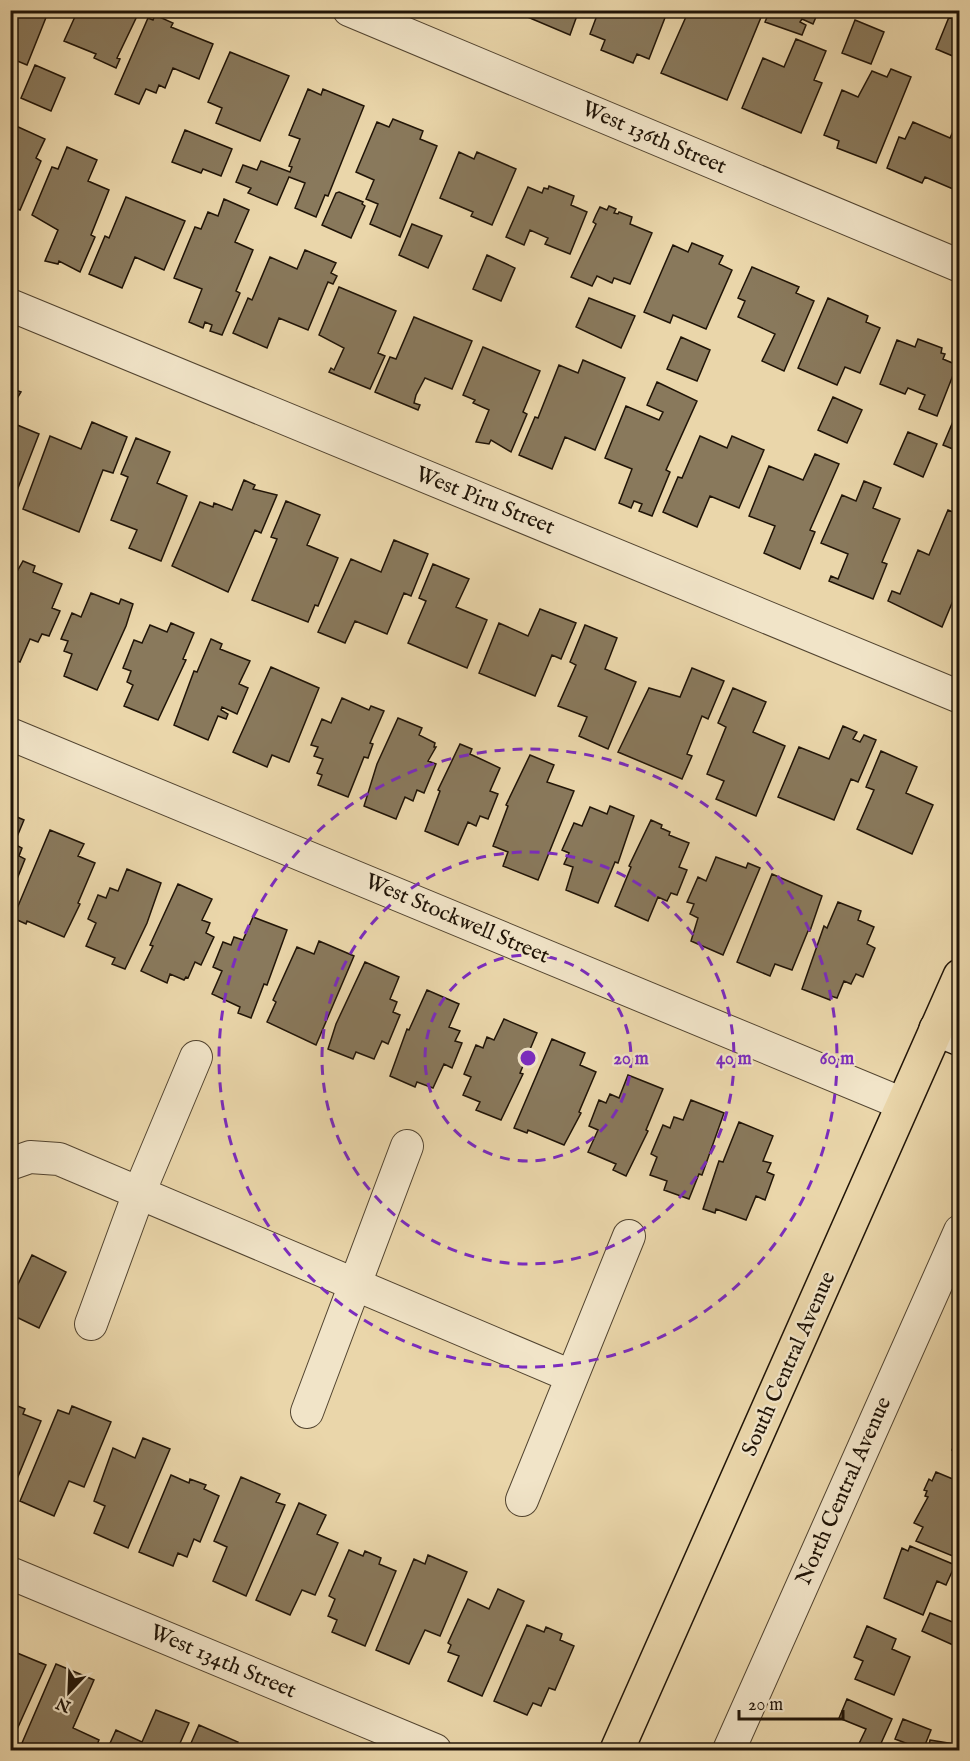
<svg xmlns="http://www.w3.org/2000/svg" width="970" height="1761" font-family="'IM FELL English',serif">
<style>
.building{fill:#89795c;stroke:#201407;stroke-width:1.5}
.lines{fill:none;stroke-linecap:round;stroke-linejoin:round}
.street-casing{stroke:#524430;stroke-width:34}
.secondary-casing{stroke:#201407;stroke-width:36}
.primary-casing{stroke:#201407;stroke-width:36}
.street{stroke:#f1e4c8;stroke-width:32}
.secondary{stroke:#f1e4c8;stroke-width:33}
.primary{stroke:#ead6aa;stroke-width:33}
.ring{fill:none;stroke:#7b2cbf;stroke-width:3;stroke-dasharray:10 8}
.labels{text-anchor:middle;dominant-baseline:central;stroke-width:4.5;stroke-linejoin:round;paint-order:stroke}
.street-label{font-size:22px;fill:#201407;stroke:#f1e4c8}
.centre{fill:#7b2cbf;stroke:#f1e4c8;stroke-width:3}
.ring-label{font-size:18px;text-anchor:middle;font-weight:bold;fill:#7b2cbf;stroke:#f1e4c8;stroke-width:4.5;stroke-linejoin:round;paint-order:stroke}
</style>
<rect width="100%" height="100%" fill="#ead6aa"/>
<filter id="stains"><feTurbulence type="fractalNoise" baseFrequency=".00333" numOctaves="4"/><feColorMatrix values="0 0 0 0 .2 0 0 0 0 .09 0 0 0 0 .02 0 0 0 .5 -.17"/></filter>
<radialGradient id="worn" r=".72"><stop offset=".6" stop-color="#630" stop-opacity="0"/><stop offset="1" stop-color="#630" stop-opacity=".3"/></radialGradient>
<path class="building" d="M10,10H49L27,65L10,58Z
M78,10H131L138,14L117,58L120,59L116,68L94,58L96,54L64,41Z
M511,10H579L570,35Z
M599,10H668L649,59L637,54L633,63L601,50L605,40L590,34Z
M689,10H764L727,100L661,73Z
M770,10H819L813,24L802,19L800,22L806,25L802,35L765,22Z
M155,15L173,23L171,27L213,44L199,79L173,68L165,88L159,85L156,93L146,89L139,104L115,94L148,18L153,20Z
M949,17L960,22V59L936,49Z
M855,20L884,32L871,64L842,53Z
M796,39L826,51L814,80L822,83L801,133L742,108L763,58L784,67Z
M230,52L289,76L260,141L216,123L222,108L208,102Z
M35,65L65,78L51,111L21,98Z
M891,69L911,77L876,163L837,148L839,141L824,135L842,90L858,97L872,71L887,77Z
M308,89L321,95L323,89L364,106L328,196L325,195L316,217L295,208L305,183L289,177L277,205L248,193L251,188L236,182L243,165L257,170L261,161L290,172L292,167L289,166L300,139L289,135Z
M393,119L423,131L420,139L437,146L400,237L370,224L378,204L366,199L374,180L356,172L377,122L389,127Z
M913,122L950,138L956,125L960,127V174L953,189L925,177L922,183L887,168L899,137L905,139Z
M16,126L45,139L36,158L41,161L20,210L10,206V139Z
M185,130L232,149L221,176L203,169L201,173L172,162Z
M67,147L97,160L88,181L109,190L91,235L95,237L80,272L59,261L58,264L45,261L58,230L32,215L52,167L58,169Z
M459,152L474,159L477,152L516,169L492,225L471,216L473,212L440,198Z
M549,186L574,196L571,205L587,212L570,254L545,244L548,238L530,230L524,245L506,237L528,187L542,193L544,188L548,189Z
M339,192L363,202L362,204L365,206L351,238L322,225L336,193Z
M126,197L185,221L164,270L135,257L122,288L89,274L105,236L109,238Z
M224,199L249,210L235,242L253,250L236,291L240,293L222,335L210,331L212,325L205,322L203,328L189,322L202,289L174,278L195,227L201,229L208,212L218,216Z
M609,206L616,209L614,213L618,214L619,212L632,217L630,224L652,233L630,284L614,278L612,283L597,276L592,286L571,277L596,224L593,222L596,215L600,207L607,210Z
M412,224L442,236L428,268L399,255Z
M692,243L723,256L719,264L732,270L706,329L673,315L670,323L644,312L673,245L688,252Z
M305,250L336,263L331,273L337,276L333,284L328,282L308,330L279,318L267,348L233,333L248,298L252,300L270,257L297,269Z
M487,255L515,268L501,301L473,289Z
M752,267L799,287L796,293L814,301L784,371L762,361L775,334L738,317L745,301L738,298Z
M339,287L396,311L378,353L385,356L370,389L329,372L331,368L334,370L344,348L319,335Z
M589,298L635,316L621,348L576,327Z
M828,298L868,316L866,322L880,328L860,373L845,367L837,385L798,368Z
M414,317L472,341L452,389L425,378L416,395L414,403L420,405L418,410L375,392L390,357L396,359Z
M681,337L710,350L697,381L667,369Z
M918,339L942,348L941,353L945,354L943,359L957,365L937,416L919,409L925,395L908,388L905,394L880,384L897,340L915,347Z
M483,347L540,371L523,412L527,414L511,452L491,440L489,444L476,442L489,410L473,403L475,400L463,395Z
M583,360L625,378L595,450L565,437L552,469L519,455L535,417L538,418L559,365L578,373Z
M657,382L697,401L666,470L670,472L652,516L639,511L642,504L634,501L631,508L619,503L632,469L605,458L626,406L659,420L663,412L647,405Z
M10,388L21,392L10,410Z
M833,397L862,410L847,443L818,430Z
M960,405V452L943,445Z
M10,422L39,434L11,506H10Z
M92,422L127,437L113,473L103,470L79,532L23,509L50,436L81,449Z
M908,432L937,444L923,477L894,464Z
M700,436L727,448L732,436L764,450L739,508L710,496L697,527L663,512L678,477L682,478Z
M136,438L170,452L157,483L187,496L161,561L129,548L137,530L111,520L128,477L121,474Z
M815,454L839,464L810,530L815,532L800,569L764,553L775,526L749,516L769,466L803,480Z
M244,480L255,485L253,489L277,495L261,533L255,530L228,592L172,566L200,502L213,507L214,503L232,510Z
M864,481L881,488L873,508L900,519L882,562L887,564L873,599L829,581L831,576L838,579L848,554L821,543L842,495L856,501Z
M286,501L320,515L307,545L338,558L318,606L315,605L308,622L252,600L277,539L271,537Z
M948,510L960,515V584L942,627L888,601L892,591L900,594L918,550L929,555Z
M394,540L428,554L411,596L404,593L387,634L355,621L345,643L318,632L351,559L381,572Z
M23,561L35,566L33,572L62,584L52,608L60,611L49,636L42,634L38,642L30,639L20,662L10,658V584Z
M433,564L469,579L456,607L487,620L467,668L408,643L426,601L419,598Z
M91,593L119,604L121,599L133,604L126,626L97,690L64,676L72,654L64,651L68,641L61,639L72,613L81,617Z
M540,609L576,623L561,659L552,655L535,696L479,673L499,623L528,636Z
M171,623L194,633L183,659L186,660L158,720L124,706L133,685L127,682L131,671L123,668L134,640L142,643L150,625L167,632Z
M585,625L617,638L605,669L636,682L608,749L579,736L587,717L558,706L576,665L570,662Z
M211,639L222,644L220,649L250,661L239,684L248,688L237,714L222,707L221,710L228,714L226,719L218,716L208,740L174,725L194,671L197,672Z
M271,667L319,688L289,762L272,755L267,767L233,752Z
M692,668L724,681L708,719L702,716L687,754L692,756L682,779L618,752L649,688L680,697Z
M733,688L766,702L753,732L785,746L756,816L716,799L724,781L707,774L726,727L718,723Z
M342,698L369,710L371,706L384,711L370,743L373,744L368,758L364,757L348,797L318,785L322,775L317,773L323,759L314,756L318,747L311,745L322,719L331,723Z
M398,718L422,728L419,735L435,743L434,747H436L428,761L436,764L424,793L417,790L413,801L405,797L396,819L364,806L377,764Z
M843,726L857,732L853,739L860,742L864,735L876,740L858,782L851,779L834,820L778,797L799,747L829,759Z
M460,744L472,749L470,754L500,768L490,791L498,794L488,819L480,816L476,826L468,822L458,845L425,831L440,791L438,790Z
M881,751L917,767L906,793L933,805L912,854L857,829L874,790L866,787Z
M530,755L554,765L547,782L574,791L538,880L503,866L508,852L493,846L508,806L506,805Z
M610,806L634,816L618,863L615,862L598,903L566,890L573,867L564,864L569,853L562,850L574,823L582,826L590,807L607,814Z
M10,814L24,820L14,844L22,848L19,856L25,859L15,884L10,882Z
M651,820L662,825L661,828L670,832L669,835L689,843L679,867L687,870L677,895L671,893L667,901L658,897L648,921L615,906L631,867L629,866Z
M50,830L84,844L78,856L95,863L78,903L80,904L64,937L27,921L26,924L13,918Z
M716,857L746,868L748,863L760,868L723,955L691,941L698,918L690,914L694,904L687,902L698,877L706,881Z
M127,869L161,883L147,923L125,969L112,964L115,958L86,946L96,923L88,919L98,895L106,898L110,888L118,891Z
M772,874L822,896L810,931H808L792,970L775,964L770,976L737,962Z
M178,884L212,899L202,920L210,923L206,933L214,937L201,965L195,962L188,978L186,977L184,980L170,974L167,983L141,971L153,946L150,945Z
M838,902L861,911L858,920L874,927L867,944L875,948L863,977L856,974L851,984L844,981L837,998L831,996L830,1000L802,989L824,926L827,928Z
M253,917L287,930L267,985L264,984L251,1018L238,1013L240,1007L212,994L222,971L213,967L223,942L231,945L234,937L243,940Z
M319,941L354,956L316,1045L267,1022L276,1002L273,1000L297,947L314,954Z
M365,962L399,977L390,999L397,1002L393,1012L400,1015L388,1044L382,1041L374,1059L356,1052L353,1059L328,1049L336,1024Z
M427,990L459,1004L449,1027L460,1031L455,1041L462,1043L452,1068L444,1064L433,1088L417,1082L415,1087L390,1076L407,1029L409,1030Z
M504,1019L537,1033L520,1073L523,1074L501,1120L476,1110L480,1102L463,1095L471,1077L464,1074L476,1045L483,1048L487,1037L494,1040Z
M552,1039L585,1053L580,1065L596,1072L579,1112L581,1113L564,1145L528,1130L527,1133L514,1128Z
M628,1075L663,1089L646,1130L648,1131L626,1176L613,1170L616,1164L588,1152L598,1130L589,1126L599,1100L606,1103L610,1094L619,1098Z
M691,1100L724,1113L702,1175L699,1174L689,1199L664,1190L667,1181L650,1175L657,1157L651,1154L663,1125L670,1128L674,1117L683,1120Z
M739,1122L773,1136L763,1161L771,1163L767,1172L774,1175L765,1200L756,1196L746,1220L716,1209L715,1213L703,1209L719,1161L723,1162Z
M32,1255L66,1272L39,1328L10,1314V1301Z
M10,1403L25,1409L23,1414L41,1421L10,1496Z
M72,1406L111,1422L84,1487L69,1481L54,1516L20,1501L58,1410L69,1414Z
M960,1432V1453L952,1450Z
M143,1438L170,1449L128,1548L94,1533L105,1506L94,1501L113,1448L135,1458Z
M936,1472L960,1482V1559L916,1541L923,1527L914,1523L928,1497L925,1496L927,1491L924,1490L929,1479L932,1481Z
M171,1475L189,1483L190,1479L206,1485L204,1489L219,1496L200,1542L194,1539L187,1557L178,1553L173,1566L139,1552Z
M241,1477L280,1494L276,1502L285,1505L246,1596L213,1581L227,1547L214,1541Z
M299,1503L326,1515L317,1534L338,1543L315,1595L302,1590L290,1615L256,1600Z
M910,1546L955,1565L946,1585L937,1581L923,1615L884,1598L902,1548L908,1551Z
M349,1550L363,1556L365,1551L381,1558L379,1564L396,1571L365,1646L332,1632L337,1620L328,1616L335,1599L329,1596Z
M428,1555L467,1572L440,1636L425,1630L409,1664L376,1650L414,1559L425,1564Z
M498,1589L524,1601L482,1696L448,1681L459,1656L448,1652L451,1645L448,1643L468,1599L489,1609Z
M930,1613L960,1625L953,1645L922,1631Z
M527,1625L544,1632L546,1627L562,1634L560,1640L574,1646L555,1690L549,1688L541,1706L533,1703L527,1715L494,1701Z
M867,1626L896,1639L892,1649L910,1657L894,1695L855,1679L863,1661L854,1657Z
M10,1650L46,1665L10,1745Z
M56,1664L94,1680L73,1728L99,1740L95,1750H19Z
M847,1699L892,1719L878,1750H856L866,1729L839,1718Z
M156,1710L189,1723L177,1750H107L116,1730L142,1742Z
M903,1719L931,1730L923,1750H905L908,1744L895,1739Z
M199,1725L238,1742L234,1750H188Z
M930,1740L960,1745V1750H928Z"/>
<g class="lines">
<defs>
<path id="street" d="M349,10L960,266
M10,305L960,697
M10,734L903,1104
M10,1164L30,1157L59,1159L571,1376
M91,1324L139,1193L196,1057
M307,1412L407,1146
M522,1500L629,1236
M10,1573L435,1750
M729,1750L960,1231"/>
<path id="secondary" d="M936,1029L960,1039"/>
<path id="primary" d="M617,1750L960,976"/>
</defs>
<use href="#street" class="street-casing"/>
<use href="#secondary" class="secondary-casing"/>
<use href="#primary" class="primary-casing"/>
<use href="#street" class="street"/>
<use href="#secondary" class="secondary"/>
<use href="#primary" class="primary"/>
</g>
<g class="ring">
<circle cx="528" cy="1058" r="103"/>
<circle cx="528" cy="1058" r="206"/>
<circle cx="528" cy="1058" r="309"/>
</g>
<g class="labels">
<g class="street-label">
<text transform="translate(654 138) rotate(23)">West 136th Street</text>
<text transform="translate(485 501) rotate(22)">West Piru Street</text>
<text transform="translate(457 919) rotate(23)">West Stockwell Street</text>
<text transform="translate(789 1364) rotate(-66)">South Central Avenue</text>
<text transform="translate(844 1491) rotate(-66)">North Central Avenue</text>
<text transform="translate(223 1662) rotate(23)">West 134th Street</text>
</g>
</g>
<circle cx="528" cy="1058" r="9" class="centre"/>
<g class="ring-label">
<text x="631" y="1064">20 m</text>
<text x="734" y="1064">40 m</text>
<text x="837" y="1064">60 m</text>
</g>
<rect width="970" height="1761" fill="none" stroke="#ead6aa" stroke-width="36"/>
<rect x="12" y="12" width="946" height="1737" fill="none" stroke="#201407" stroke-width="3"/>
<rect x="18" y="18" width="934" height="1725" fill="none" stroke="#201407" stroke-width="1.5"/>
<g transform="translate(69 1692) rotate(203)" stroke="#f1e4c8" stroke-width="4.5" paint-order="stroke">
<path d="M0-4.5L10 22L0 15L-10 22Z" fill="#201407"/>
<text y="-9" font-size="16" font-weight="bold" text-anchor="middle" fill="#201407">N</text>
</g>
<path d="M739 1710v9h104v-9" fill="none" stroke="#201407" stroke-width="3"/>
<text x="748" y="1710" font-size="18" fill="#201407" stroke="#f1e4c8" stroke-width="4.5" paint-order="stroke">20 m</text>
<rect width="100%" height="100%" filter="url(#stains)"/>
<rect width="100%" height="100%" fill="url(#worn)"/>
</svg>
